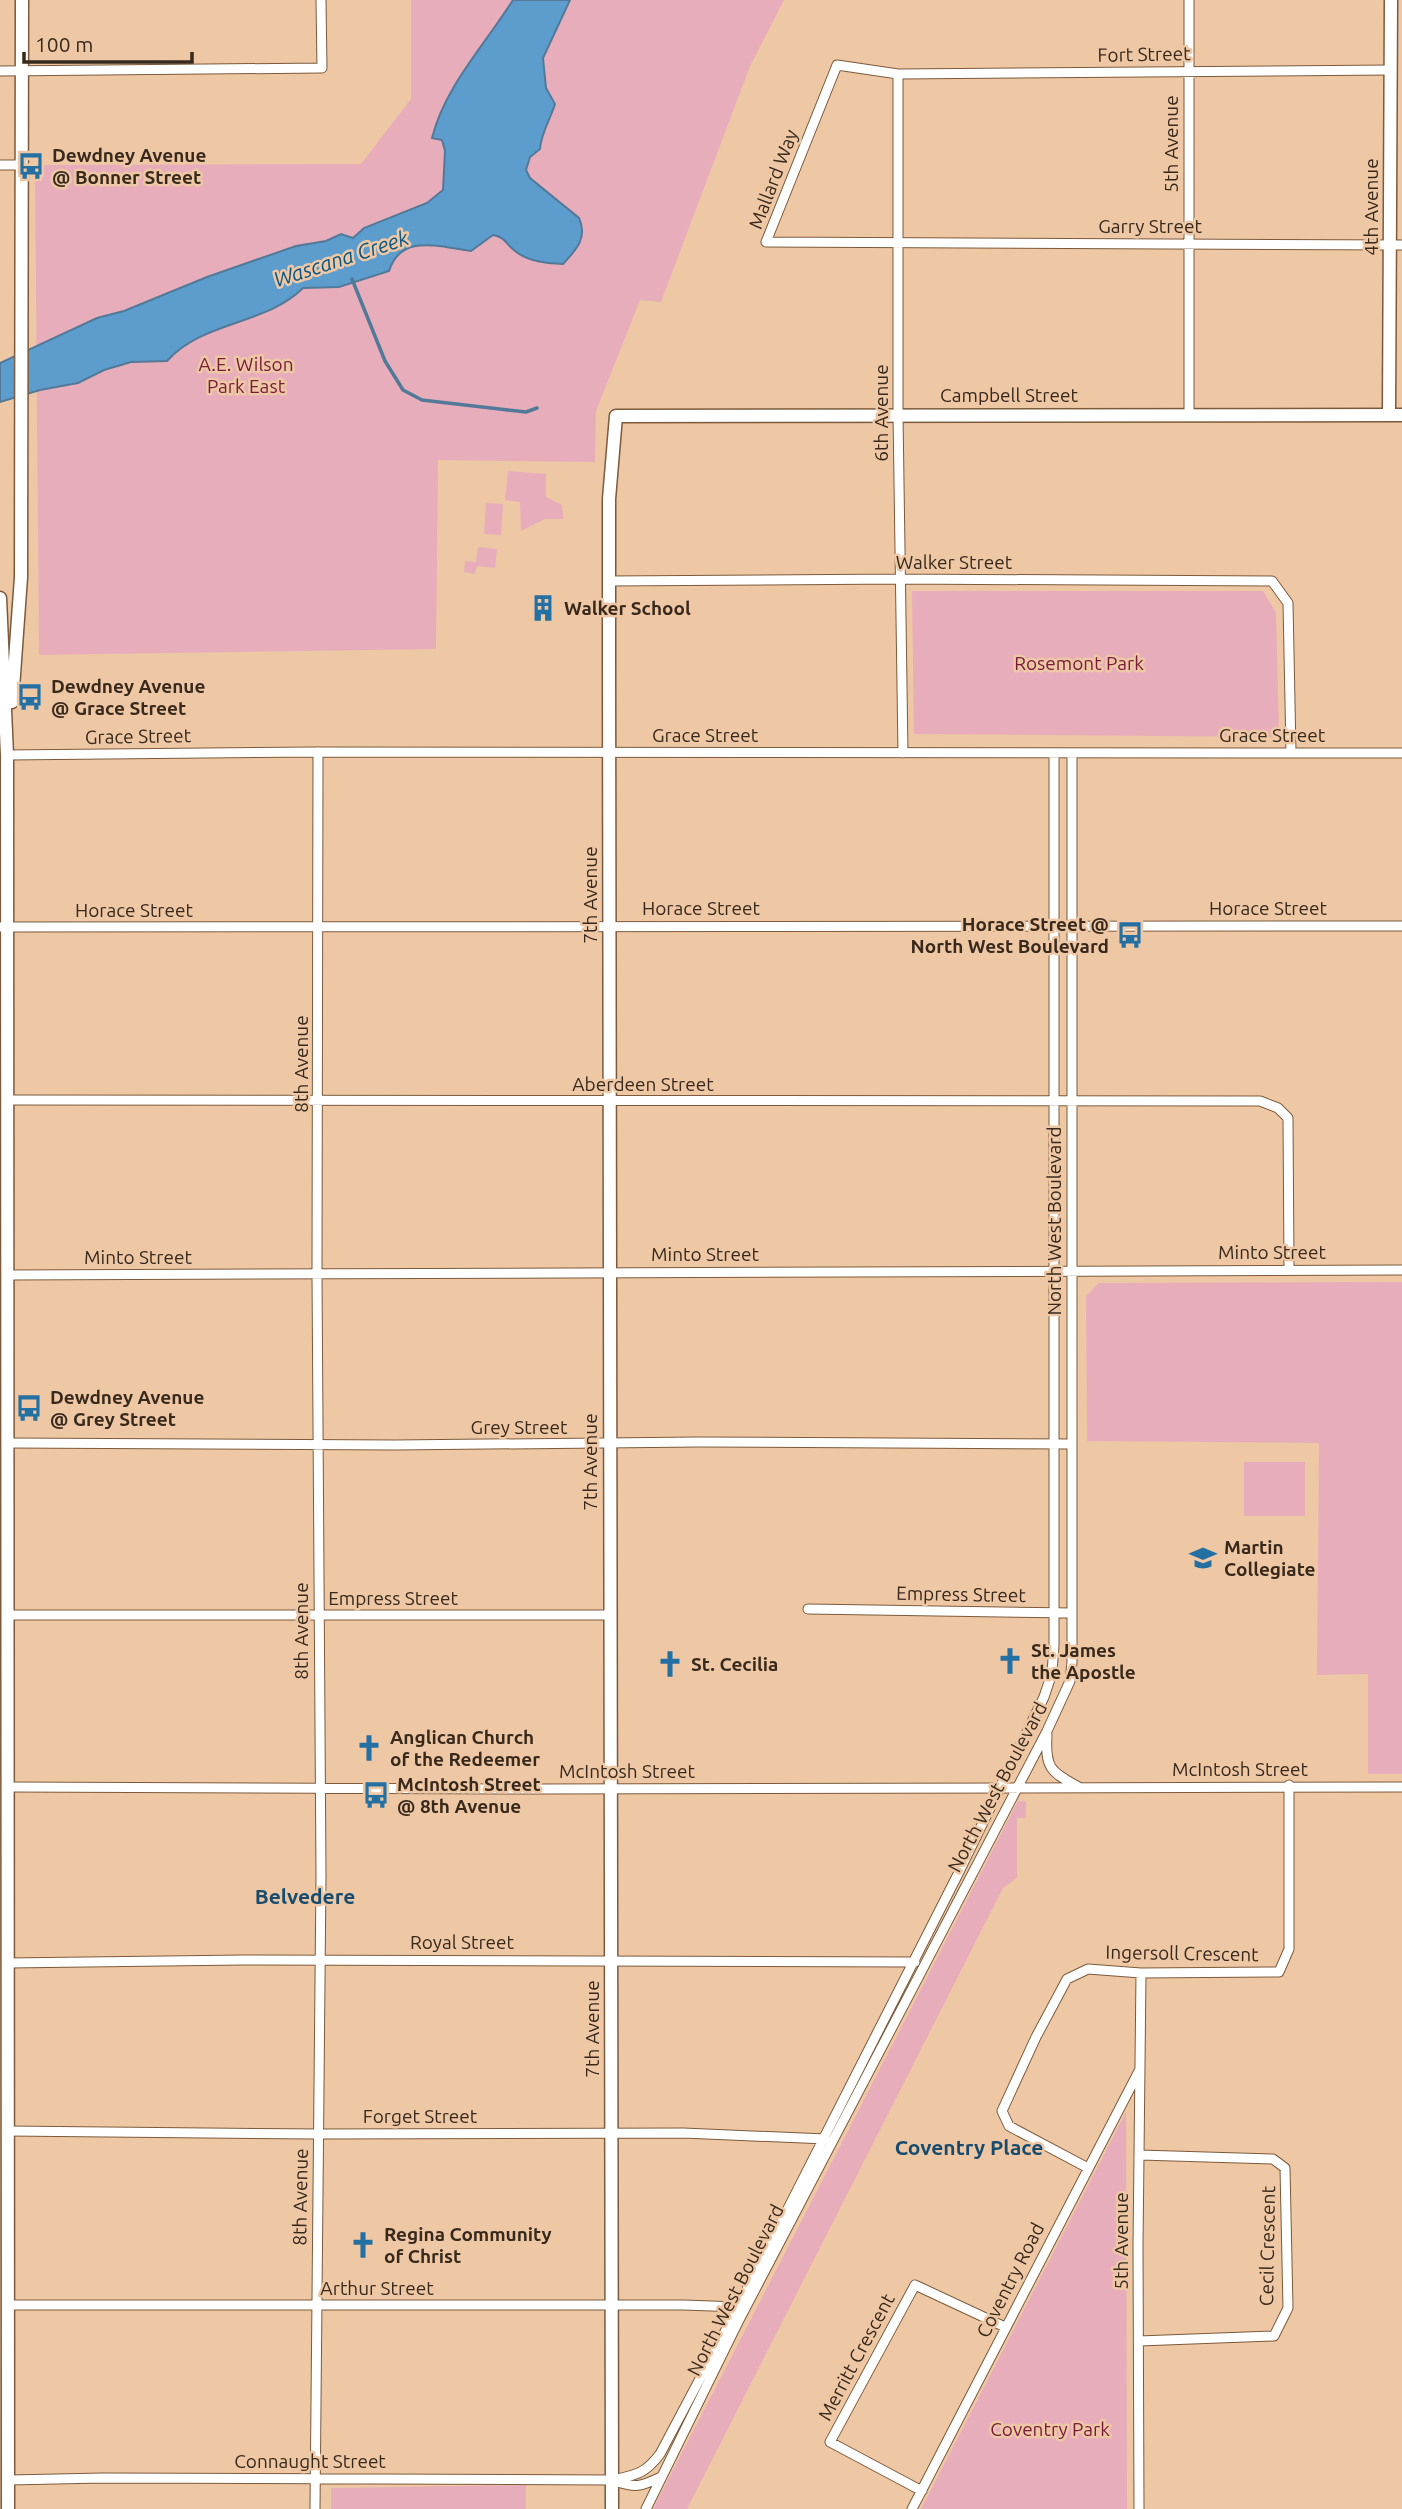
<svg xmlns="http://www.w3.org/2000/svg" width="1402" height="2509" font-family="Ubuntu,sans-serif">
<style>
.green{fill:#e7adbb}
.water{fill:#5d9dcd;stroke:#527a98;stroke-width:2}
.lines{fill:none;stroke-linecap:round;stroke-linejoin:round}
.stream{stroke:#527a98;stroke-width:3.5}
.street-casing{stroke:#7c5a3b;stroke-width:11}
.secondary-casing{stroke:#7c5a3b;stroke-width:15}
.street{stroke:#fff;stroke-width:9}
.secondary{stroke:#fff;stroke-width:12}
.labels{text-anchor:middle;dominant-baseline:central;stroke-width:5;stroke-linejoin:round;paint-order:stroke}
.street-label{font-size:19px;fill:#38291c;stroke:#eec7a5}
.poi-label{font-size:19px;font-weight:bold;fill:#38291c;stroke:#eec7a5;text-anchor:start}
.park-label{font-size:19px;fill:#771b3d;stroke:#eec7a5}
.water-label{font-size:21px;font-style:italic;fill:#075685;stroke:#eec7a5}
.neighbourhood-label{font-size:21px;font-weight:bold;fill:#174b6e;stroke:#eec7a5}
</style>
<rect width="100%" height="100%" fill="#eec7a5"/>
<path class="green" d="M411,0H784L750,66L661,302L640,300L596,411L595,462L438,460L436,649L39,655L35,165L361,164L411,99Z
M508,471L546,474V497L562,505L563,519H545L521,531L520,502L505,500Z
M486,503L503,504L501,535L484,534Z
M478,547L497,549L495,568L477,566L475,574L464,572L465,561L476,562Z
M912,591H1263L1276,613L1279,737L914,734Z
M1402,1282V1774H1368V1674L1317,1675L1319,1443L1087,1441L1086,1296L1099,1283Z
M1244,1462H1305V1516H1244Z
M1018,1801H1026V1818H1017V1878L1003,1888L687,2509H653Z
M1126,2112L1127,2509H921Z
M526,2485V2509H331V2488Z"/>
<path class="water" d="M513,0H570L543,58L546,88L555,104C550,120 541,133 540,149L530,157L526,170L530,178L579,218C588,238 576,250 563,264C548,264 527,261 515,251C506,244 505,237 493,235L471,251C439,247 401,233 389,271L339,287L303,288C266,325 202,321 167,361L131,362L104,370L78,383L40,390L0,402V363L97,318L124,311L207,277L296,246L326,241L341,234L353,238L364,228L427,203L443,190L445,151L442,140L432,138C445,86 485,45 513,0Z"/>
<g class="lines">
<path class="stream" d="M352,279L385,361L403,390L422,400L526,412L537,408"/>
<defs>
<path id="street" d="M1189,0V415
M1391,70L898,74L837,65L766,242L1402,245
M0,71L322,68L321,0
M898,74V414L903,753
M0,165H22
M609,581L901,579L1272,581L1288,603L1291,752
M7,755L318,752L1402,753
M0,927L1402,926
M8,1100L1260,1101L1278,1108L1288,1118L1289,1269
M8,1275L1402,1270
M8,1443L395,1445L698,1442L1072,1444
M808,1609L1072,1613
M8,1615H610
M1047,1735C1045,1767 1050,1772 1077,1786
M8,1787L536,1789L1402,1787
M8,1963L243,1960L915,1962
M8,2131L318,2134L683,2133L826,2139
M1088,2168L1009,2126L1002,2111L1036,2037L1067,1979L1088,1969L1141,1973L1279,1972L1289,1949V1785
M8,2305H683L740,2307
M1139,2341L1274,2336L1288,2308L1285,2168L1273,2159L1140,2155
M9,2480L103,2478L612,2480C636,2475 645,2474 660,2454L738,2307L957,1876L1044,1697L1052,1673L1054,1645V754
M614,2481C636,2488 640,2487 661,2477
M922,2491L830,2442L915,2285L1005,2327
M315,2509L321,1876L317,1274L318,752
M646,2509L738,2322L1047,1731L1070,1681L1072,1662V754
M912,2509L1140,2069
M1139,2509L1138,2246L1141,1973"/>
<path id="secondary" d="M1389,415L1391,0
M0,598L7,755L8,2509
M12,702L21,577L22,0
M612,2509L609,664V499L616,416L1402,415"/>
</defs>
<use href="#street" class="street-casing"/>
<use href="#secondary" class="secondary-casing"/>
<use href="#street" class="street"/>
<use href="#secondary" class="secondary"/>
</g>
<defs>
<symbol id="bus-bare" viewBox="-9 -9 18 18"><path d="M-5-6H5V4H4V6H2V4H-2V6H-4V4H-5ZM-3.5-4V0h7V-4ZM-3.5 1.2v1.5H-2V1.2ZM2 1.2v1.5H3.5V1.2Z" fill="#2570a3" stroke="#eec7a5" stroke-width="2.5" paint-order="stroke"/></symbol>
<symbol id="building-bare" viewBox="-9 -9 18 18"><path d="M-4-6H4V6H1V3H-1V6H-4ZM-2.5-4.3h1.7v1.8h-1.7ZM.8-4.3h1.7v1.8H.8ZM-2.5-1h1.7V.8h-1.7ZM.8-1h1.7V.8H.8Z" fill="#2570a3" stroke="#eec7a5" stroke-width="2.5" paint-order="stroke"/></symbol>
<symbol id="school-bare" viewBox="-9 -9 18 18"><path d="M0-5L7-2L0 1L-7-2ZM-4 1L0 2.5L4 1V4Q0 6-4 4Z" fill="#2570a3" stroke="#eec7a5" stroke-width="2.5" paint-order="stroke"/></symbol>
<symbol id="church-bare" viewBox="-9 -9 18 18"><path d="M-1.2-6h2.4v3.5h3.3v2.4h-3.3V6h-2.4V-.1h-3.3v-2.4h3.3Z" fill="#2570a3" stroke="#eec7a5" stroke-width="2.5" paint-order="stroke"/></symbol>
</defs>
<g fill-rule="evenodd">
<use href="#bus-bare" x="12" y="147" width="38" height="38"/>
<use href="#building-bare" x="524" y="589" width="38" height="38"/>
<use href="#bus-bare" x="11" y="678" width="38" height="38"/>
<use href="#bus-bare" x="1111" y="916" width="38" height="38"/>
<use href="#bus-bare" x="10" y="1389" width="38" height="38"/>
<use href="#school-bare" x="1184" y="1539" width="38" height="38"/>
<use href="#church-bare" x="991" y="1642" width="38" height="38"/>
<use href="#church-bare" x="651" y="1645" width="38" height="38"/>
<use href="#church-bare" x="350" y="1729" width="38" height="38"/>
<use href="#bus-bare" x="357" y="1776" width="38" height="38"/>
<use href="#church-bare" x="344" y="2226" width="38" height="38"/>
</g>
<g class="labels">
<g class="street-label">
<text transform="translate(1144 54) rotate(-1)">Fort Street</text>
<text transform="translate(1171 144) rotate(-90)">5th Avenue</text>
<text transform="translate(773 179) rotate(-69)">Mallard Way</text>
<text transform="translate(1371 207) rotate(-90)">4th Avenue</text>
<text x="1150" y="226">Garry Street</text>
<text x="1009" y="395">Campbell Street</text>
<text transform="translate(881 413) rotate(-90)">6th Avenue</text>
<text x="954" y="562">Walker Street</text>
<text x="705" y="735">Grace Street</text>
<text x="1272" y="735">Grace Street</text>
<text transform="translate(138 736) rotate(-1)">Grace Street</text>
<text transform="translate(590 895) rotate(-90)">7th Avenue</text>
<text x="701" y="908">Horace Street</text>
<text x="1268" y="908">Horace Street</text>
<text x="134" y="910">Horace Street</text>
<text transform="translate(301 1064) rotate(-90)">8th Avenue</text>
<text x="643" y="1084">Aberdeen Street</text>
<text transform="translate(1054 1221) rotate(-90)">North West Boulevard</text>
<text x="1272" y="1252">Minto Street</text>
<text x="705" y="1254">Minto Street</text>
<text x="138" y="1257">Minto Street</text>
<text x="519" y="1427">Grey Street</text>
<text transform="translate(590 1462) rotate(-90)">7th Avenue</text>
<text transform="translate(961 1594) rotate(1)">Empress Street</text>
<text x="393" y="1598">Empress Street</text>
<text transform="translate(301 1631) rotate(-90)">8th Avenue</text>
<text x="1240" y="1769">McIntosh Street</text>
<text x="627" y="1771">McIntosh Street</text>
<text transform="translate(997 1787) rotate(-62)">North West Boulevard</text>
<text x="462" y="1942">Royal Street</text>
<text transform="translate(1182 1953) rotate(1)">Ingersoll Crescent</text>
<text transform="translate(592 2029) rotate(-90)">7th Avenue</text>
<text x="420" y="2116">Forget Street</text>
<text transform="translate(300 2197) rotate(-89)">8th Avenue</text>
<text transform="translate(1121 2241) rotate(-90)">5th Avenue</text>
<text transform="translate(1267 2246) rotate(-89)">Cecil Crescent</text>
<text transform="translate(1010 2280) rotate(-63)">Coventry Road</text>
<text x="377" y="2288">Arthur Street</text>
<text transform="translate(735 2290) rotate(-63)">North West Boulevard</text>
<text transform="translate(856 2357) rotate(-62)">Merritt Crescent</text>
<text x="310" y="2461">Connaught Street</text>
</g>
<g class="poi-label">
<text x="52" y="155">Dewdney Avenue<tspan x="52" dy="22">@ Bonner Street</tspan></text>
<text x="564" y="608">Walker School</text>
<text x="51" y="686">Dewdney Avenue<tspan x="51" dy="22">@ Grace Street</tspan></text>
<text x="1109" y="924" text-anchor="end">Horace Street @<tspan x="1109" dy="22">North West Boulevard</tspan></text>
<text x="50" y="1397">Dewdney Avenue<tspan x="50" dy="22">@ Grey Street</tspan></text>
<text x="1224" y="1547">Martin<tspan x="1224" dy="22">Collegiate</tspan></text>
<text x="1031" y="1650">St. James<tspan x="1031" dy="22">the Apostle</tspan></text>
<text x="691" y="1664">St. Cecilia</text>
<text x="390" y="1737">Anglican Church<tspan x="390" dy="22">of the Redeemer</tspan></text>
<text x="397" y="1784">McIntosh Street<tspan x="397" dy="22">@ 8th Avenue</tspan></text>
<text x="384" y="2234">Regina Community<tspan x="384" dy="22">of Christ</tspan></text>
</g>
<g class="park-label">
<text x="246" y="364">A.E. Wilson<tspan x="246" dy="22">Park East</tspan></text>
<text x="1079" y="663">Rosemont Park</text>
<text x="1050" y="2429">Coventry Park</text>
</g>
<g class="water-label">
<text transform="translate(341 258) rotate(-18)">Wascana Creek</text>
</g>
<g class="neighbourhood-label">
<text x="305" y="1896">Belvedere</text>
<text x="969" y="2147">Coventry Place</text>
</g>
</g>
<path d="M24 52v10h168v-10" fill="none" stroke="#38291c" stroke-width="3.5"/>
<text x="35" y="52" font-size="21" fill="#38291c" stroke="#eec7a5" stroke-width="5" paint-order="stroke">100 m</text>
</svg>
